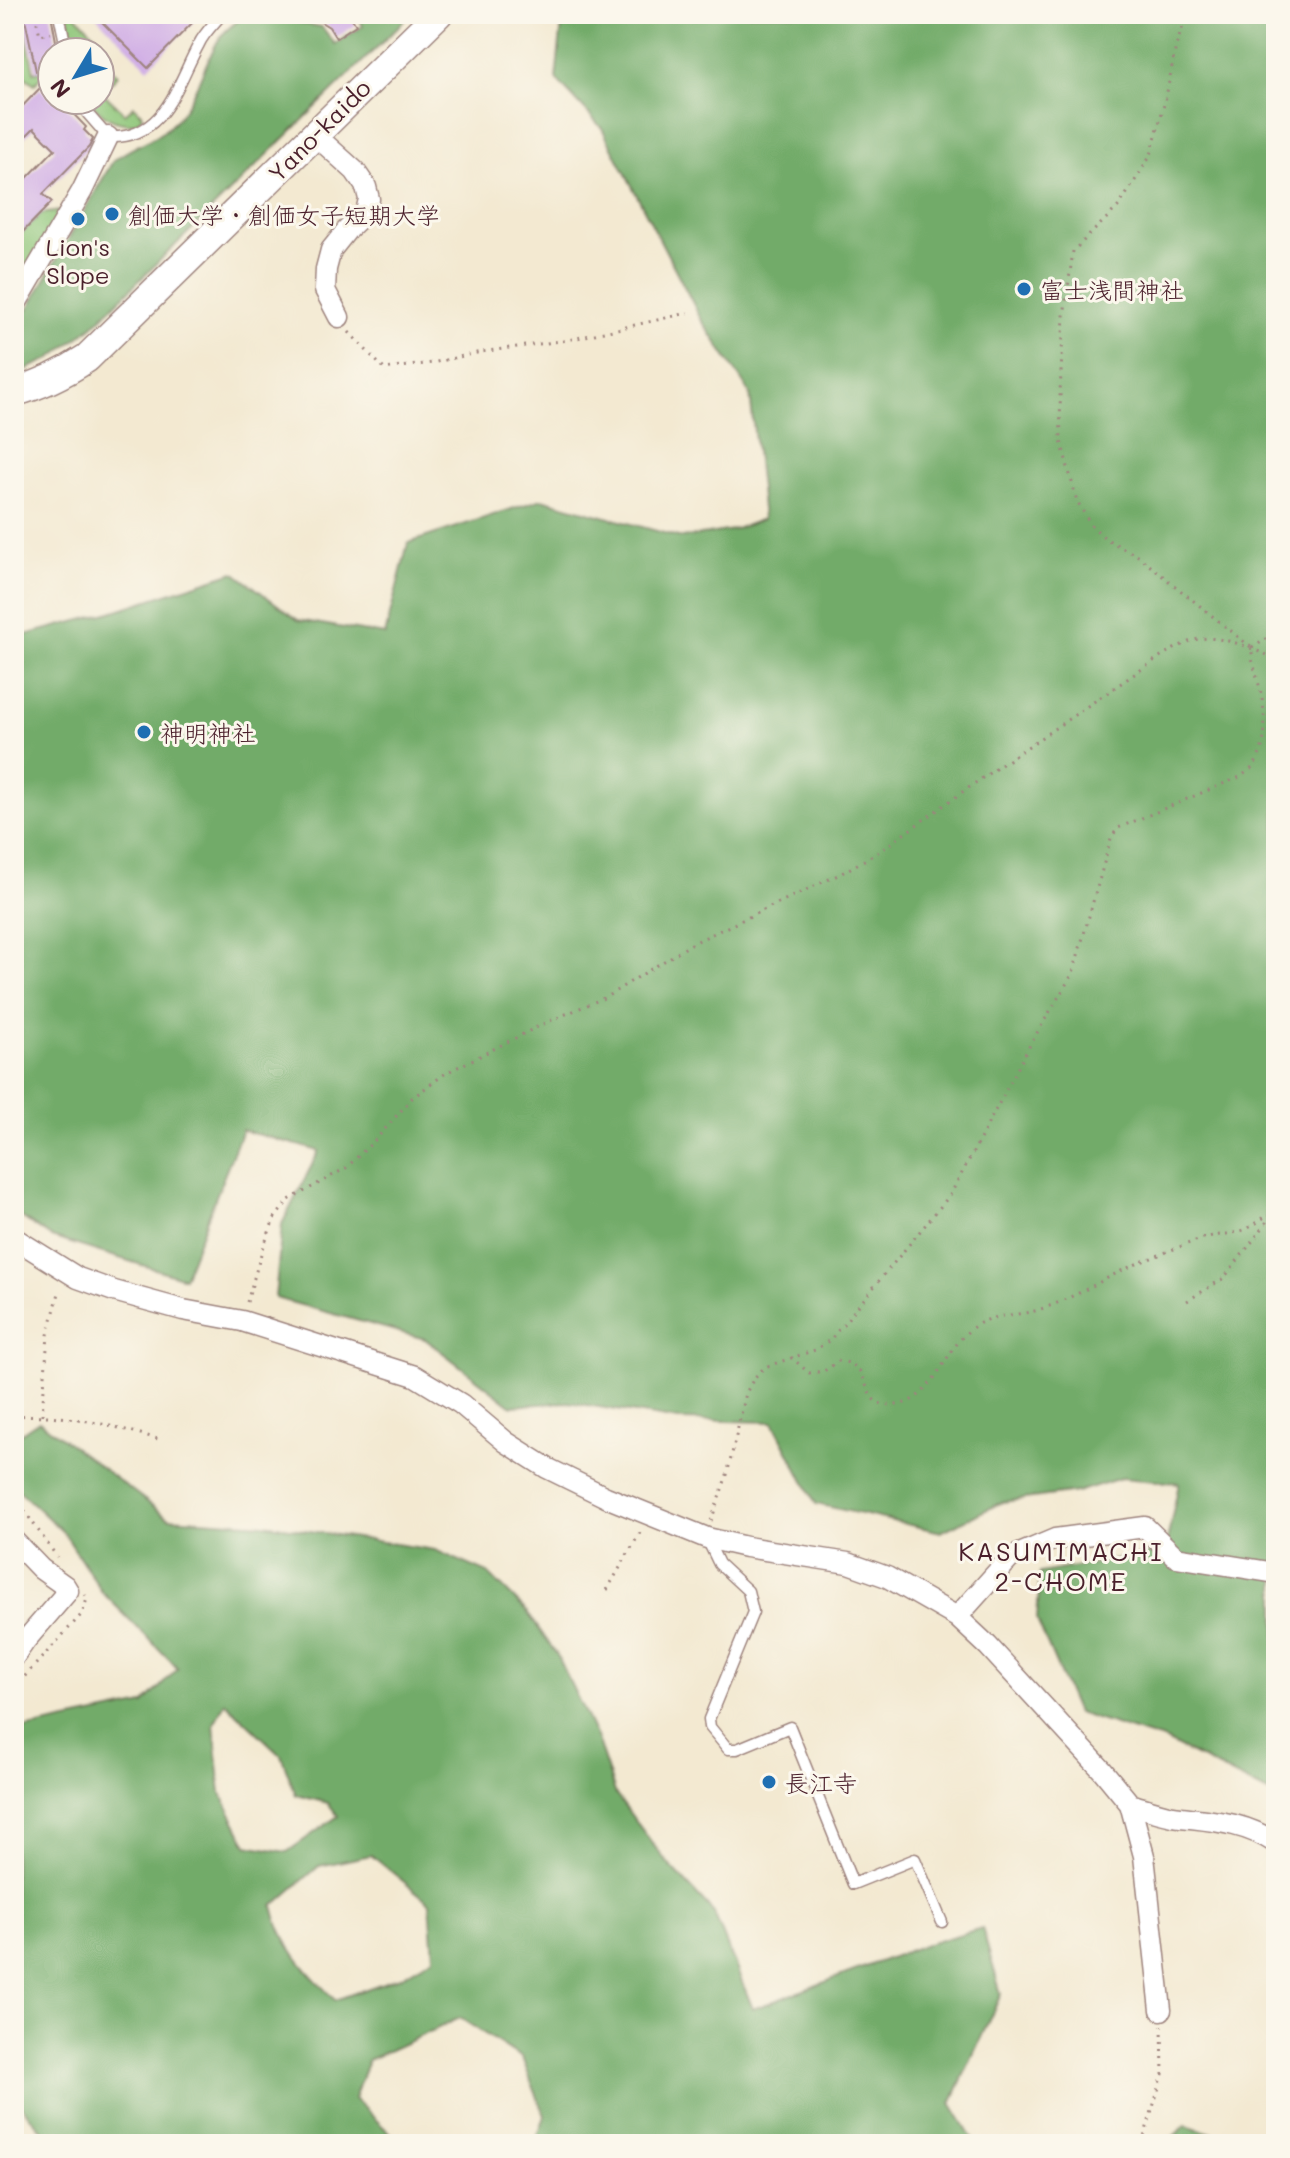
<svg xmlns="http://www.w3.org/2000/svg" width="1290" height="2158" font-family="Mali,'Klee One',sans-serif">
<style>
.green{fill:#8ec679;stroke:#6c7252;stroke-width:2}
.forest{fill:#72ab69;stroke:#5e654a;stroke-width:2;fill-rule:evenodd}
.building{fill:#cface5}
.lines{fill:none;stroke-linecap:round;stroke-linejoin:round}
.lane-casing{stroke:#9e847e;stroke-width:13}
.street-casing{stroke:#9e847e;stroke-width:23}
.secondary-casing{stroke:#9e847e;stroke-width:31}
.path{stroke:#9e847e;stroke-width:3;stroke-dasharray:2 6;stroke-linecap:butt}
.lane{stroke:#fff;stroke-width:10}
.street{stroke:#fff;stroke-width:20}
.secondary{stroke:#fff;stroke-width:28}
.poi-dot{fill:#1f6fb2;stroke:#fbf7ec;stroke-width:3}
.labels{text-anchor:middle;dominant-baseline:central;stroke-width:6;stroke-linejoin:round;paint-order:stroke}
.street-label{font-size:24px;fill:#4a1f2b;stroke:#fbf7ec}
.poi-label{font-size:24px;fill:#4a1f2b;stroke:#fbf7ec;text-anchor:start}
.neighbourhood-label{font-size:26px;letter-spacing:2px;fill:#4a1f2b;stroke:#fbf7ec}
</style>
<rect width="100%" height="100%" fill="#fbf7ec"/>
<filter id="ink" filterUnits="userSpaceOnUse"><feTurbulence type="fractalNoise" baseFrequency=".0125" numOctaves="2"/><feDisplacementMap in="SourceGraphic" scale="16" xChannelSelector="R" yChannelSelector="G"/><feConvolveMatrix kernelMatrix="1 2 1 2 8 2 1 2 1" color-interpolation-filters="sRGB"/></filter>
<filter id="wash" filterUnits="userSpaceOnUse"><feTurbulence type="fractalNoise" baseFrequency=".006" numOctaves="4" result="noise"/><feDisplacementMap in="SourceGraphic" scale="32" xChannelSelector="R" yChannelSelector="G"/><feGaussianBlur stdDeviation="1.8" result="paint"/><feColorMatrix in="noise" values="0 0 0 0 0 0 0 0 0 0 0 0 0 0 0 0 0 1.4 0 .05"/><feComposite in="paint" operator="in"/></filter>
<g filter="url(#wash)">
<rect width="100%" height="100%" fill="#f3e9d1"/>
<path class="green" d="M14,14H24L25,30L34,72L42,71L44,75L35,84L14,70Z
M68,14H75L106,46L100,52H75Z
M100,57L118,75L102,92L125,114L134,106L141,113L142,117L135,124C114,124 102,117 90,100H100Z
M61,211L14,296V264L17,257L14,241L40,214Z"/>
<path class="forest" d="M247,14H281L293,21L322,27L335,44L363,26L356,14H411L93,326L50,359L14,375V320L28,309L113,161C132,145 158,140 175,121C195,99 204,64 219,39C225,29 238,21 247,14Z
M563,14H1276V1797L1166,1741L1077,1713L1037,1620L1040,1573L1165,1551L1179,1483L1121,1478L1077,1492L1002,1502L941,1532L816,1504L773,1422L678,1420L568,1402L512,1406L425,1339L275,1298L282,1224L319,1151L242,1130L184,1278L51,1237L14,1212V638L111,612L234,572L298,620L385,635L408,543L542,499L682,538L733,530L763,519L750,393L701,319L602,128L556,79Z
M39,1421L169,1518L264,1524L435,1550L488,1573L527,1612L557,1655L597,1739L616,1795L665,1860L714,1913L753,2009L924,1945L982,1928L1001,1994L951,2103L976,2144H535L545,2116L522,2058L460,2018L368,2060L354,2099L393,2136L459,2144H53L14,2097V1731L144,1704L178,1668L102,1592L64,1533L14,1486V1438ZM225,1702L281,1755L296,1795L328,1803L338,1816L287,1852L247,1845L221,1793L214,1724ZM371,1855L430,1903L434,1957L400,1977L335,2000C308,1973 281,1945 273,1906L319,1866Z
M1186,2125L1245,2144H1165Z"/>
<g id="blocks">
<path class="building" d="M24,14H51L58,52H52V67L36,71Z
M94,14H201L148,68Z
M308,14H349L356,25L336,38L329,27Z
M40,88L52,100H60L86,127L84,130L93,139L89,147L43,194L52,202L14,241V165L27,178L55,149L34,128L14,148V115Z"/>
</g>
</g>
<g filter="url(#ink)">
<use href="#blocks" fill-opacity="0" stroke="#9e847e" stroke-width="2"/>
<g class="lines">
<defs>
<path id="lane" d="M59,14L67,52
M80,100L87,113L108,137C165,140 177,84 199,44C204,33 214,24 222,14
M707,1539L719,1564L748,1591L753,1612L709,1719L710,1727L728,1749H737L790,1727L853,1884L915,1859L942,1922"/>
<path id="street" d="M315,135L355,171L366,187L369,199L366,212L347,230L331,250L326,269L325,290L339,317
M14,307L82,191L108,137
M14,1238L78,1278L114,1291L183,1310L242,1321L415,1376L461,1404L506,1442L547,1468L606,1497L707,1538L746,1547L848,1563L887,1577L957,1617L988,1646L1103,1771L1130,1804L1144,1856L1161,2010
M14,1541L41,1569L65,1586L68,1591L25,1641L14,1657
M957,1617L1010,1558L1055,1539L1145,1527L1176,1557L1276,1573
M1130,1804C1144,1808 1158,1813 1173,1816C1211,1821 1242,1821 1276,1843"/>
<path id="secondary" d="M14,392C41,385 63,374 87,358L438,14"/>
</defs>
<use href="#lane" class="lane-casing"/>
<use href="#street" class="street-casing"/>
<use href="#secondary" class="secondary-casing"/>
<path class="path" d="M35,14L40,35L51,33
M349,332L384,369L432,363L481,352L568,340L688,313
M1252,648L1271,636L1276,630
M1187,1301L1224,1278L1265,1225L1276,1204
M247,1302L261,1254L274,1219L289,1200L346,1168L378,1137L412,1098L446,1073L545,1023L606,997L693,943L840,874L880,851L992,771L1164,654C1173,650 1184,643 1194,640C1220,633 1253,649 1276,659
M791,1357L809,1373L824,1371L839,1361C843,1362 848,1362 851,1364C873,1374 859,1409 896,1405C938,1400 945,1339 982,1322C1003,1313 1022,1316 1041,1309C1077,1297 1107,1276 1141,1262C1162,1254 1183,1245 1204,1238C1217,1234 1233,1235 1246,1229C1255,1225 1263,1218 1271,1212
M42,1415L48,1335L60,1289
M14,1416C67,1413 111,1425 161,1440
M14,1481L19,1503L57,1557
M711,1521L727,1475L746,1393L754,1378L765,1367L815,1350L830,1340L950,1195L961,1175L1031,1043L1073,973L1111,838L1118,828L1242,776C1246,772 1253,769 1255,764C1274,732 1261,692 1252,659V648L1138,556L1106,539L1091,525L1077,501L1061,441L1060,392L1064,316L1073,251L1119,206L1151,155L1166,97L1176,46L1187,14
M607,1590L641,1531
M14,1688L82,1614L87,1599L85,1595
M1142,2144L1163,2074L1162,2026"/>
<use href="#lane" class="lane"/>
<use href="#street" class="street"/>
<use href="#secondary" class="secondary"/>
</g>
</g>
<g class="poi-dot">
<circle cx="112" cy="214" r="8"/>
<circle cx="78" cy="219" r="8"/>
<circle cx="1024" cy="289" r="8"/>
<circle cx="144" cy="732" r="8"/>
<circle cx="769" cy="1782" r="8"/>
</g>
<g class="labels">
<g class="street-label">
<text transform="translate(319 130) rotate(-45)">Yano-kaido</text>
</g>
<g class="poi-label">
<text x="128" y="214">創価大学・創価女子短期大学</text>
<text x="78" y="246" text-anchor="middle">Lion's<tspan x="78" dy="28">Slope</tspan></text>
<text x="1040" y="289">富士浅間神社</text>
<text x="160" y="732">神明神社</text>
<text x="785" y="1782">長江寺</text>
</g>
<g class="neighbourhood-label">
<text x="1061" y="1551">KASUMIMACHI<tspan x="1061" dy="30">2-CHOME</tspan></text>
</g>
</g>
<rect width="1290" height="2158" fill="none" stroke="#fbf7ec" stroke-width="48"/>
<g transform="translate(76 76) rotate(232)"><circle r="38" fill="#fbf7ec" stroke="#b4a19f" stroke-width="2"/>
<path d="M0-6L14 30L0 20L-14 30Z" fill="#1f6fb2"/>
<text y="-12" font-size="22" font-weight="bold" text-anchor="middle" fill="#4a1f2b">N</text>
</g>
</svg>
